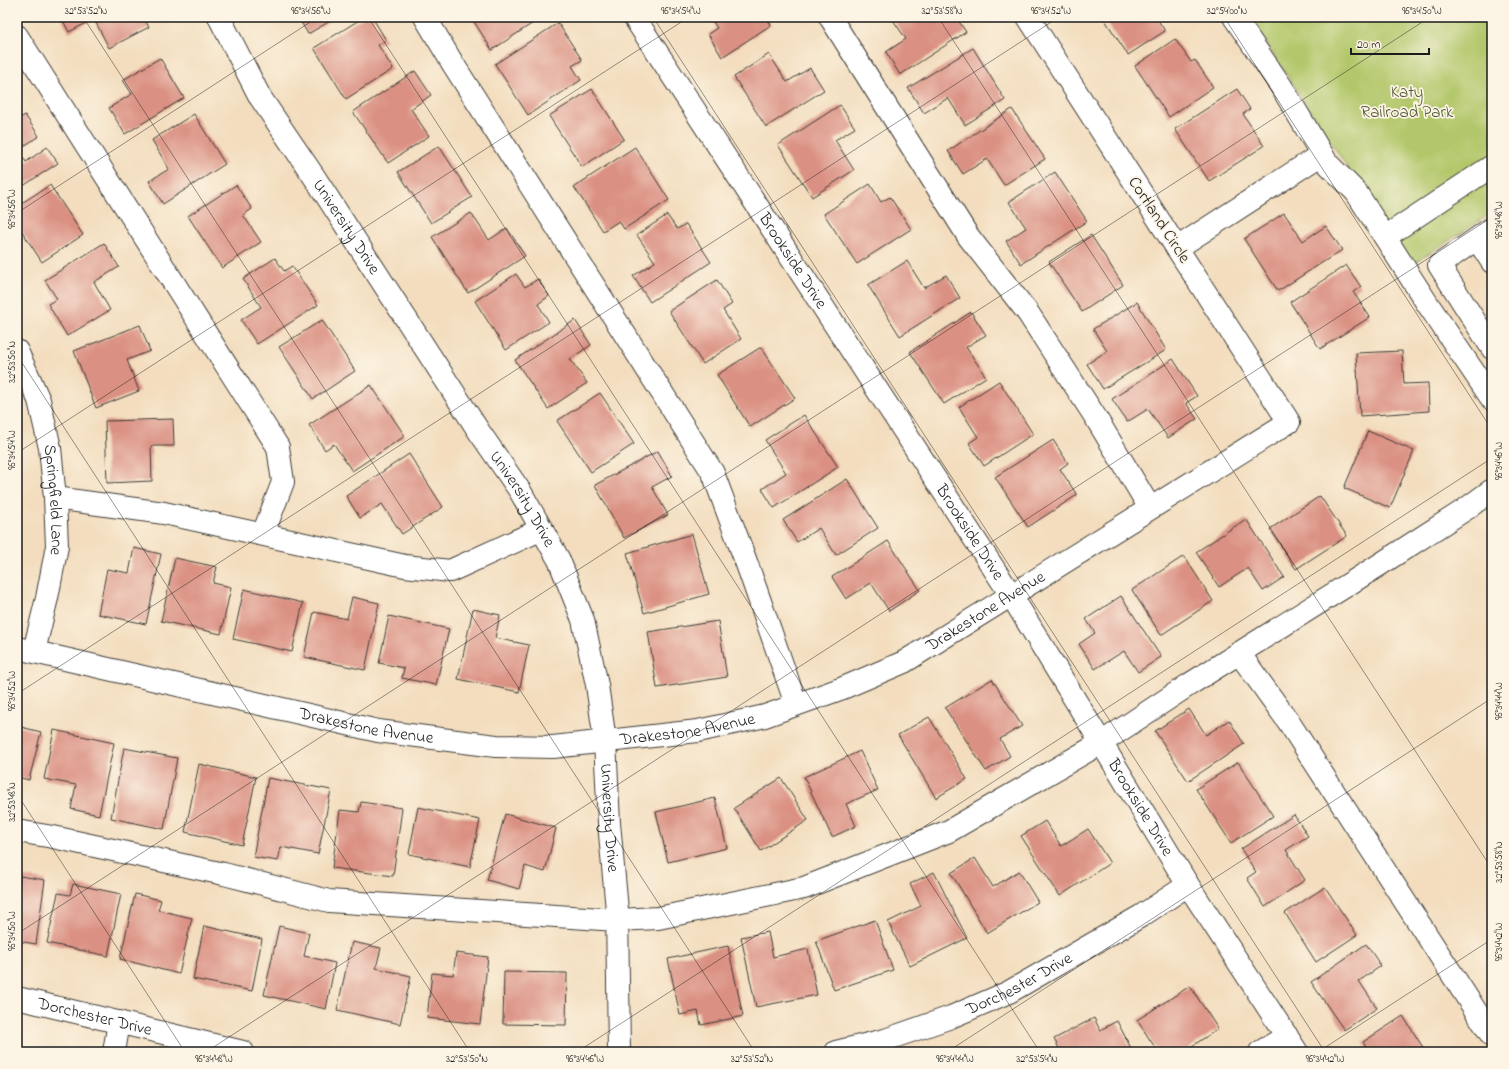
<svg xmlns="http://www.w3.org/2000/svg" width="1509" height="1069" font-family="'Indie Flower',sans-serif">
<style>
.green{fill:#b2c76b;stroke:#677244}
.building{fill:#da9082}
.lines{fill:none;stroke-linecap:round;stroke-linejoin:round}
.minor-casing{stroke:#3c3934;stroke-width:24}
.minor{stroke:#fff;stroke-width:22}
.ticks{fill:none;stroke:#1c1c1c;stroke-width:1;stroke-opacity:0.45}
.labels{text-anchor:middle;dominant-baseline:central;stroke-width:3.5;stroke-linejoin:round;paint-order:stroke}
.park-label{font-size:17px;fill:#505838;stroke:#fcf5e5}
.street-label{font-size:17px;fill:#1c1c1c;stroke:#fcf5e5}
.neatline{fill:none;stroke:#1c1c1c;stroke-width:1.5}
.ticks-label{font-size:10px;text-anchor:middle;fill:#1c1c1c}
</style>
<rect width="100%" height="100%" fill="#fcf5e5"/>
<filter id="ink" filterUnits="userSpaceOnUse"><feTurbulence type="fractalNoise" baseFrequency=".025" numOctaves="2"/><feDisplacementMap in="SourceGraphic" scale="8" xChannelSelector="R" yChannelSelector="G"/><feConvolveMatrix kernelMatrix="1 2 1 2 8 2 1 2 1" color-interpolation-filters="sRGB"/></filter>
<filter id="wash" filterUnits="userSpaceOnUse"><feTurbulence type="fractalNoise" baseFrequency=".012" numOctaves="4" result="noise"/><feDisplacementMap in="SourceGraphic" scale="16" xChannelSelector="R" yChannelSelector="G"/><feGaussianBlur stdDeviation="0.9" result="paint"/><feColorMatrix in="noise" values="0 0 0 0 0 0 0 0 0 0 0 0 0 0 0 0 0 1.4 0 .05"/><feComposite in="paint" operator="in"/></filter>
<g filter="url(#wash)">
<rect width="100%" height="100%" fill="#f3ddbe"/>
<path class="green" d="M1249,17H1492V213L1411,265Z"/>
<g id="blocks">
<path class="building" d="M61,17H143L149,27L109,48L94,19L69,32Z
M298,17H337L308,34Z
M364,17H372L386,40L378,45L393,69L346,99L314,48Z
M471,17H542L492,50Z
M710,17H766L771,25L722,57L708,34L717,28Z
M891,17H956L966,32L900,75L886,52L906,39Z
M1103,17H1156L1165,31L1128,55Z
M558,23L582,60L572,66L581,80L528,115L495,64Z
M1175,39L1191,62L1195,60L1213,87L1169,117L1135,66Z
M973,48L1005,100L965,125L948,98L924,113L908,88Z
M769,54L787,82L810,68L824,90L766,127L734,77Z
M160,58L184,98L125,134L109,108L132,94L123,80Z
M415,71L431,95L411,109L429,136L388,163L353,112Z
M592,89L624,139L582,167L549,116Z
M1237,89L1250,109L1243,114L1264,146L1209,181L1175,129Z
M840,105L855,128L835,140L854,170L812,197L778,145Z
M1012,109L1045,159L1004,185L987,159L963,174L948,151Z
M194,114L225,164L163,204L149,181L169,169L152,140Z
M25,115L39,136L18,150L26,162L47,147L58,163L17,190V120Z
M439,146L472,197L431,223L398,172Z
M635,147L669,200L624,229L619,221L603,231L574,187Z
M1055,172L1087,221L1021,264L1006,241L1026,228L1009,202Z
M870,184L881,202L890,197L911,229L857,264L824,214Z
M50,185L83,235L42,262L17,224V206Z
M236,185L252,209L243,215L261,242L222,268L188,216Z
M471,213L489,240L507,228L525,256L468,293L432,237Z
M1284,213L1303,241L1326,226L1342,250L1278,291L1244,239Z
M667,215L677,229L686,224L711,262L650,302L633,276L655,262L637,235Z
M1091,235L1123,285L1082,312L1049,262Z
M104,243L119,267L94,282L110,310L67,336L48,304L57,299L45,280Z
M275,258L284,271L292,266L318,305L257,344L241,320L261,307L243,279Z
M907,261L924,288L946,275L960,298L900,336L868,285Z
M1346,265L1361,287L1353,292L1370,317L1320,349L1290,302Z
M516,274L525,287L538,279L549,296L538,304L549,322L506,350L475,301Z
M717,280L732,304L723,310L741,339L703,364L669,311Z
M1137,302L1166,350L1103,389L1087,364L1107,351L1093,329Z
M971,312L986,335L966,347L986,377L944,404L910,352Z
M322,320L355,371L313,399L279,347Z
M575,320L591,345L570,359L587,383L548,409L515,360Z
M140,325L150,351L127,360L139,391L96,408L74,351Z
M761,347L795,398L750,427L717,375Z
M1402,351L1404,384L1428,383L1429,411L1360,416L1356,353Z
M1173,359L1197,396L1186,403L1197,419L1168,438L1148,409L1127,422L1112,399Z
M999,381L1033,434L984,466L969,443L978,437L959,407Z
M371,385L405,436L352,471L334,444L325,450L309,425Z
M600,393L634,444L591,472L557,421Z
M804,415L838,467L774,508L762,489L786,473L765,440Z
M173,419L174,446H151L152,481L107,483L105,421Z
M1368,431L1414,451L1390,508L1344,488Z
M1053,440L1068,463L1060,469L1077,495L1028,527L995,477Z
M658,451L672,476L652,487L668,515L624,538L595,485Z
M409,454L443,507L402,534L382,504L360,518L346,496Z
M847,479L878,528L836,555L819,528L797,542L783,520Z
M1320,496L1347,536L1296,569L1270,529Z
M1246,519L1284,577L1263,591L1248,568L1219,587L1196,552Z
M692,534L709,594L644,613L627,553Z
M888,541L920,590L889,611L871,583L846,599L832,577Z
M134,548L161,554L146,624L98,614L107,569L129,573Z
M1184,556L1213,601L1161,635L1132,590Z
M175,558L217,567L213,583L231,587L221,634L161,621Z
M244,589L303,603L292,652L233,639Z
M1121,596L1161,657L1138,672L1124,651L1095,669L1079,644L1095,633L1086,619Z
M352,597L379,603L365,670L304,657L314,612L347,619Z
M473,609L500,615L495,638L529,645L519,692L458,679Z
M389,616L449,629L436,685L402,678L404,668L379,663Z
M718,621L727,677L657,688L648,632Z
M992,679L1022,726L1000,739L1010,756L986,771L945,708Z
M1189,709L1206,735L1229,720L1244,744L1188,781L1155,731Z
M929,717L967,779L936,798L898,735Z
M17,726L41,732L29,780L17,777Z
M54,730L114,743L99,815L71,809L76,785L44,779Z
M124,748L177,758L164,829L111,818Z
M860,751L878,790L846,804L856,826L832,837L804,777Z
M1238,762L1273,816L1231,843L1196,789Z
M199,764L256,777L242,845L185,832Z
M268,778L331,790L318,854L281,847L278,861L253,857Z
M781,778L808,820L761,851L734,808Z
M715,798L727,848L668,862L656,812Z
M361,802L402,808L393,876L332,868L340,810L359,812Z
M418,807L480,820L470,867L409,854Z
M505,814L556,828L545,872L525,866L519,889L487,880Z
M1294,815L1308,836L1286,850L1305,880L1265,907L1247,878L1256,872L1241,849Z
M1045,821L1061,846L1088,829L1110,863L1060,896L1021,836Z
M975,858L993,887L1019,871L1038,902L987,933L951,873Z
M934,872L967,938L910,966L888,922L921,906L910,884Z
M20,876L45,880L36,944L17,941V901Z
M73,884L121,894L108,956L47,943L58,893L70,895Z
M1325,887L1357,935L1316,962L1285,913Z
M135,894L161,900L158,910L192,918L179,974L120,959Z
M875,920L893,970L834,990L816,941Z
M204,926L262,939L252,991L193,979Z
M279,926L309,933L304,956L335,963L326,1009L264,995Z
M768,932L773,957L808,949L817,995L756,1007L741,937Z
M352,942L381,948L376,968L411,976L400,1024L337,1010Z
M1366,944L1381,966L1359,981L1377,1008L1344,1030L1311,982Z
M728,946L743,1016L701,1025L698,1011L680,1015L668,959Z
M456,953L488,957L480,1024L427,1018L432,973L453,975Z
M504,972L567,973L566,1025L503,1024Z
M1190,986L1218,1029L1183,1052H1158L1137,1020Z
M1403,1016L1426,1052H1370L1363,1042Z
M1094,1018L1100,1030L1117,1021L1133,1052H1061L1054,1039Z"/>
</g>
</g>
<g filter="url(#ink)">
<use href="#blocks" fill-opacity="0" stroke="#3c3934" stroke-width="1"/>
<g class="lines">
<defs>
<g id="minor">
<path id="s1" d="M219,17L260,97L315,178L480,433L520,491L559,560L583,620L597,685L605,741L609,823L617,910L619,1052"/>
<path d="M425,17L453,64L713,473L748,567L796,704"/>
<path id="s2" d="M634,17L1011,595L1188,885L1297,1052"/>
<path d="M830,17L968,236L1028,313L1096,418L1150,508"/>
<path d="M1234,17L1281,86L1327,163L1356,192L1427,303L1492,399"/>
<path d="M17,36L278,447L283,482L263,534"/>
<path d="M1492,228L1439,265L1492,348"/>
<path d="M1385,237L1492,166"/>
<path d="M1477,239L1492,262"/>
<path d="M1177,248L1322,154"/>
<path id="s3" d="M17,351L39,400L50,448L55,498L57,546L47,598L34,651"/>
<path d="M55,498L164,513L405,566L450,571L542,529"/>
<path id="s4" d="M17,648L378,731L496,746L553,747L698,731L765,716L843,688L904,662L1289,422L1028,17"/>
<path d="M1239,653L1288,721L1492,1036"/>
<path d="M17,831L53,837L224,874L329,901L617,920L658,918L804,888L949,831L1101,743L1190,684L1376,567L1466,509L1492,490"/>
<path id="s5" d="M17,998L243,1052"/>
<path d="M114,1052L119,1022"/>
<path id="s6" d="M836,1052L885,1040L951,1017L1009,992L1141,916L1188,885"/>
<path d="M1260,1052L1287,1036"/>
</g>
</defs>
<use href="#minor" class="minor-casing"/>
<use href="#minor" class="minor"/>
</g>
</g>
<path class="ticks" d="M83,17L755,1052M368,17L1040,1052M653,17L1325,1052M938,17L1492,869M1224,17L1492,430M17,213L318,17M17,355L470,1052M17,453L689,17M17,694L1059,17M17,794L185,1052M17,934L1430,17M206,1052L1492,217M577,1052L1492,458M947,1052L1492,698M1318,1052L1492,939"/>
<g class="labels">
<g class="park-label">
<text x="1407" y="92">Katy<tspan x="1407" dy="20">Railroad Park</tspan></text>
</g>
<g class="street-label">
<text transform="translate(1159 220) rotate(57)">Cortland Circle</text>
<text stroke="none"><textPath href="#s1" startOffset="246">University Drive</textPath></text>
<text stroke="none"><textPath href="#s2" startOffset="291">Brookside Drive</textPath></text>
<text stroke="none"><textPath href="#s1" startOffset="570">University Drive</textPath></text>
<text stroke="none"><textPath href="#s3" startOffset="155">Springfield Lane</textPath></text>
<text stroke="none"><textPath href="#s2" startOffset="615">Brookside Drive</textPath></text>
<text stroke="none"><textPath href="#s4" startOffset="1006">Drakestone Avenue</textPath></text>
<text stroke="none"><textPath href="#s4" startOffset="358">Drakestone Avenue</textPath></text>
<text stroke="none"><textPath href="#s4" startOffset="682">Drakestone Avenue</textPath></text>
<text stroke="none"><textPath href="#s2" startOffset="939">Brookside Drive</textPath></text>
<text stroke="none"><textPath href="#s1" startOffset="906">University Drive</textPath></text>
<text stroke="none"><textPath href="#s6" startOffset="196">Dorchester Drive</textPath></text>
<text stroke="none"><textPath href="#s5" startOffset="80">Dorchester Drive</textPath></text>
</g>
</g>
<rect width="1509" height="1069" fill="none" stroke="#fcf5e5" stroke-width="44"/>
<path d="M1351 48v6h78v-6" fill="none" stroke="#1c1c1c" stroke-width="2"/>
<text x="1357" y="48" font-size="12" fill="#1c1c1c" stroke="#fcf5e5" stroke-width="3" paint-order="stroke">20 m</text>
<rect x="22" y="22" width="1465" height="1025" class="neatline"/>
<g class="ticks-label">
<text x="86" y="14">32°53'52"N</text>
<text x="311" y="14">96°34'56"W</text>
<text x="681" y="14">96°34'54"W</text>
<text x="942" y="14">32°53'58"N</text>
<text x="1051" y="14">96°34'52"W</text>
<text x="1227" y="14">32°54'00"N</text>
<text x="1422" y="14">96°34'50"W</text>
<text transform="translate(11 209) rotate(-90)" y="4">96°34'56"W</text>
<text transform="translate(1498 220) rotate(-90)" y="4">96°34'48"W</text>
<text transform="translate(11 362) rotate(-90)" y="4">32°53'50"N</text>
<text transform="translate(11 450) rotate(-90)" y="4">96°34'54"W</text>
<text transform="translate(1498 461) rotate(-90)" y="4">96°34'46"W</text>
<text transform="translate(11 691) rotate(-90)" y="4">96°34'52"W</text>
<text transform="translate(1498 701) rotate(-90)" y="4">96°34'44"W</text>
<text transform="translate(11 802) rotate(-90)" y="4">32°53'48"N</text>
<text transform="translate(1498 862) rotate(-90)" y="4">32°53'58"N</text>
<text transform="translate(11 931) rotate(-90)" y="4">96°34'50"W</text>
<text transform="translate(1498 942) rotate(-90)" y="4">96°34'42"W</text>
<text x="214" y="1062">96°34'48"W</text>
<text x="467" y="1062">32°53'50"N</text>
<text x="585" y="1062">96°34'46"W</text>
<text x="752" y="1062">32°53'52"N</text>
<text x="955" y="1062">96°34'44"W</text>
<text x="1037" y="1062">32°53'54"N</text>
<text x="1325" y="1062">96°34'42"W</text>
</g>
</svg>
